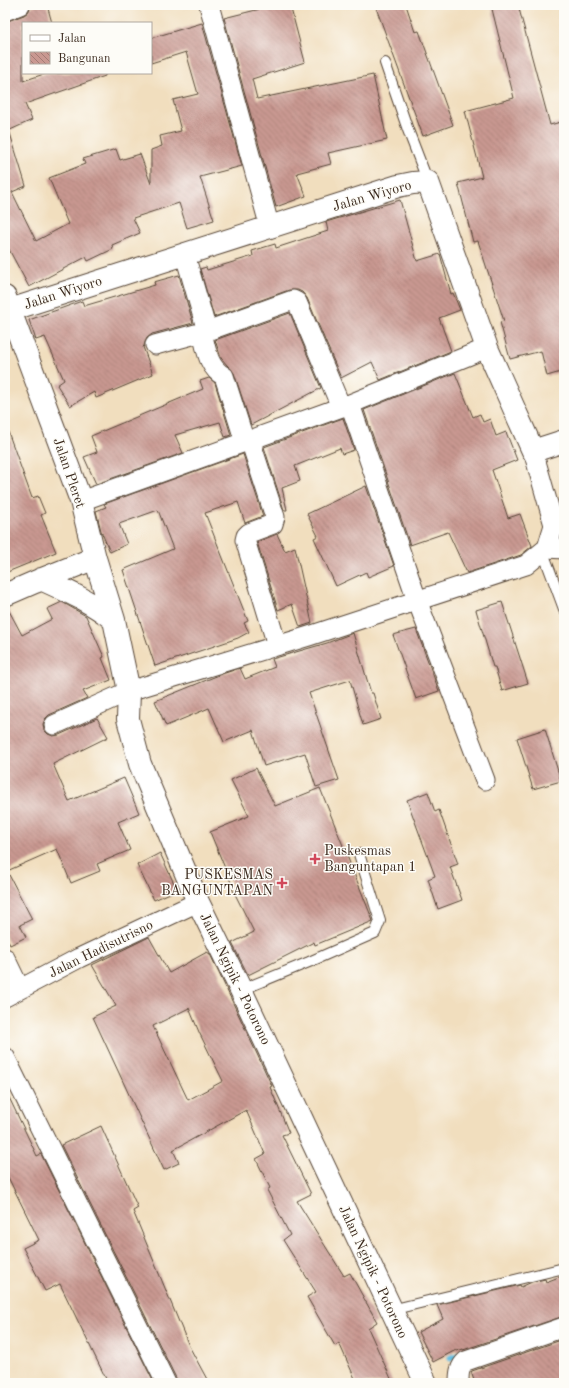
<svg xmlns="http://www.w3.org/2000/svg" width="569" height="1388" font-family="'Old Standard TT',serif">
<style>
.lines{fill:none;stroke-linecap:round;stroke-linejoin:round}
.stream{stroke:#66c0e4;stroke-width:7}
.building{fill:url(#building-back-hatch);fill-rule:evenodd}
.lane-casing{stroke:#564536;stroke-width:12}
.street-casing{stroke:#564536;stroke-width:21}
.secondary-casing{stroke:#564536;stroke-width:24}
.lane{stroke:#fff;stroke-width:10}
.street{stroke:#fff;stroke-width:19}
.secondary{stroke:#fff;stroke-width:22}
.poi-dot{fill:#d1495b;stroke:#fdfcf7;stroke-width:1.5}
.labels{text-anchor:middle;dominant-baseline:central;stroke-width:3;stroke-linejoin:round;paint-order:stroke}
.street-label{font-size:14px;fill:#3b2a1e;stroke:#fdfcf7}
.poi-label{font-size:14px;fill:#3b2a1e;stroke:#fdfcf7;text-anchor:start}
</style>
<defs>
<pattern id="building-back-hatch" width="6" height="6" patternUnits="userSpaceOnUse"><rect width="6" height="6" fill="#c99891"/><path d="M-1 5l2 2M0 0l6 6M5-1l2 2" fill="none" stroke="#a47c76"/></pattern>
</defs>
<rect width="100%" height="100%" fill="#fdfcf7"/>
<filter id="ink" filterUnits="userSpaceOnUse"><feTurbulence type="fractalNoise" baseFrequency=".025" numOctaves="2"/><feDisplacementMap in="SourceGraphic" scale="8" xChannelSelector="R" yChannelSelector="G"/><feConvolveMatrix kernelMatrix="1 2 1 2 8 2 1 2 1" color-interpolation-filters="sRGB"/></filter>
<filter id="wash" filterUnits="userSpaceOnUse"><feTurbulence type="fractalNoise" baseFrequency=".012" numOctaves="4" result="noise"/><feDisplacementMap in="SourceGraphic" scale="16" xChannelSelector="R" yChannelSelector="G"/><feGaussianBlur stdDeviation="0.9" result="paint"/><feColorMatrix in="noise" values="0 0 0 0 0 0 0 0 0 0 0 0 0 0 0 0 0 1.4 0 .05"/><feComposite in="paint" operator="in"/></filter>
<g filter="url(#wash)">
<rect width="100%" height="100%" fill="#f1debe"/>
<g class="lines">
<path class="stream" d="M451,1358L467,1353"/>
</g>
<g id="blocks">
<path class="building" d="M37,5H47L52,23H23V81L47,73H105V76L25,104L32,120L8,131L9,130L26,186L12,192L36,241L68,224L49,178L85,164L83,159L116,149L120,160L140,154L151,184V150L162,146L160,136L181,131L173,100L198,94L186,52L151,63V38L202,23L242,166L200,177L214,220L187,228L179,203L133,218L140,233L112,245L113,249L88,261L86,257L29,287L5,242V22L24,15L28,12L31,7Z
M259,5H290L305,62L252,79L257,99L373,75L387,140L328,153L331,164L297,173L306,196L276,207L224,18L260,9Z
M375,5H406L415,32L419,31L453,125L423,136Z
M507,5H518L550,125L564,121V371L547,376L541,351L510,359L500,322L504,321L478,241L473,242L458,183L482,177L465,111L514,98L492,9Z
M400,200L417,261L440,254L451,294L453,293L460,310L439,318L451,351L380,380L372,362L341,378L307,298L302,292L298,290H289L214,317L200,269L206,267L207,270L253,256L252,251L275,244L276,248L328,231L326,222Z
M179,275L193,323L152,334L147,338L145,342L144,346L143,347L153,374L96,398L94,392L70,406L57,385L64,380L45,337L36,340L29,320L82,301L84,306L155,285L154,282Z
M290,313L321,388L251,425L234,373L221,358L215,340Z
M455,373L473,417L480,414L483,422L490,419L496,436L506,432L517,460L492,470L508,518L520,514L532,546L521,555L467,573L448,532L410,545L364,410Z
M209,378L215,383L231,435L225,437L220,422L175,435L183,453L96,484L84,457L97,452L91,436L203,389L200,381Z
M343,418L354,450L342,454L340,448L295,466L300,481L282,488L287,510H284L264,447Z
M5,429H7L32,498L38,496L45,513L41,515L56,552L5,573Z
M243,454L263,516L245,523L238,502L205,513L248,621L244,623L249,632L238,638L155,666L123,570L173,549L158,510L119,524L127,544L110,552L101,531L96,511L106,507L104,504Z
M366,486L394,566L368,577L366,572L336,586L314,538L318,536L307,514Z
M277,534L285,551L295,547L312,623L300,627L292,604L278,610L257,542Z
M62,602L86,616L104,657L102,658L111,680L83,691L87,698L49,715L45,719L43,724L44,730L48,734L53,736L59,735L97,718L108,737L53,764L69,801L124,778L139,813L118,822L130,850L97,864L100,871L71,883L57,849L7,871L32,919L20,925L26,937L10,945L5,935V607H7L22,635L52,619L47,609Z
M502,602L528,683L502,691L495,667H493L476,610Z
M416,629L439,691L416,699L393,635Z
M353,633L371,693H373L381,719L363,725L350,680L309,693L339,780L316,787L305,753L264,766L253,730L224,742L209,708L166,726L155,701L219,675L240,668L245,679L275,667L272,659L327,643Z
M545,729L561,781L533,789L517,738Z
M256,768L275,806L320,788L373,921L315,945L314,942L248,975L232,943L254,932L231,886L232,885L210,832L249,816L231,780Z
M428,792L435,812L439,810L458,864L450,867L462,900L438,909L428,879L435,876L407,800Z
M160,853L177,890L154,900L137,865Z
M149,937L169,973L207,952L210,954L272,1086L270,1087L289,1133L282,1135L311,1194L297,1201L344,1276L350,1273L377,1322L368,1328L393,1383H357L339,1343L335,1346L307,1297L316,1292L283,1240L290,1235L267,1190L270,1188L256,1159L265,1154L246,1110L173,1150L179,1163L164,1170L93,1017L116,1006L92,965ZM189,1008L199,1032L223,1081L188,1100L153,1026Z
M5,1089L37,1156L41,1154L154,1383H108L60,1284L45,1291L23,1248L39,1240L5,1171Z
M101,1126L138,1208L133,1211L189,1346L209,1383H177L176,1378L61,1145Z
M564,1275V1316L463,1350V1349L457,1351L456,1350L433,1362L418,1332L443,1319L437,1305L520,1285L521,1287L532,1282L545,1279L546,1282Z
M564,1339V1383H475L471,1372L472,1371Z"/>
</g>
</g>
<g filter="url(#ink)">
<use href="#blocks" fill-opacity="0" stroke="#564536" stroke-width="1"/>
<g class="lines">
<defs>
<path id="lane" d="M385,63L408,130L428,182
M543,552L564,609
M241,990L309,962L375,933L380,921L359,854
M391,1310L564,1268"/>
<path id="street" d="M209,5L270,228
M5,11L20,5
M185,255L207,331L293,300L297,302L341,407
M202,332C206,348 208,368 224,376L245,442
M155,345L207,331
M350,404L417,600L485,780
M250,440L275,517L273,524L249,533L246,536L245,540L277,645
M81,501L350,404L487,348
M547,548L564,549
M54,725L129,691L309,636L526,565L547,548L554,525L533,451
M5,958L20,989
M5,997L79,958L198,902
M5,1057L166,1383
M459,1383C459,1374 459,1367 466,1361L564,1327"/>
<path id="secondary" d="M5,297L81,501L95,558L114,620L129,691L128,719L140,764L198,902L241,990L426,1383
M10,310L398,186L413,183L428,182L487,348L533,451L564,441
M41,579C67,591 92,602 114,620
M5,595L35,582L95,558"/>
</defs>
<use href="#lane" class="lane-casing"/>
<use href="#street" class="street-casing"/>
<use href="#secondary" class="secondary-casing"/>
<use href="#lane" class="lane"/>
<use href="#street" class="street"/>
<use href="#secondary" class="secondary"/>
</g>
</g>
<g class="poi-dot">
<path d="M313 853h4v4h4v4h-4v4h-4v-4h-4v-4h4z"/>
<path d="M280 877h4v4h4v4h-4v4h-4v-4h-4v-4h4z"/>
</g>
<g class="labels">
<g class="street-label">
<text transform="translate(372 196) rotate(-16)">Jalan Wiyoro</text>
<text transform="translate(63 293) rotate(-18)">Jalan Wiyoro</text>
<text transform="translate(69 473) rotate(71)">Jalan Pleret</text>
<text transform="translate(101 949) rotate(-26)">Jalan Hadisutrisno</text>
<text transform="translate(235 979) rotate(64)">Jalan Ngipik - Potorono</text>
<text transform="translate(373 1272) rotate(65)">Jalan Ngipik - Potorono</text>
</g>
<g class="poi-label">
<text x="324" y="851">Puskesmas<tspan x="324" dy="16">Banguntapan 1</tspan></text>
<text x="273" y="875" text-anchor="end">PUSKESMAS<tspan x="273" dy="16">BANGUNTAPAN</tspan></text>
</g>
</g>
<rect width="569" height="1388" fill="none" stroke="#fdfcf7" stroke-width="20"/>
<rect x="22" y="22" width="130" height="52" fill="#fdfcf7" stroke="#afa8a0"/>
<rect x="30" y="35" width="20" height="6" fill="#ffffff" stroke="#afa8a0"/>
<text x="58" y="42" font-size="12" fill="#3b2a1e">Jalan</text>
<rect x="30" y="52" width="20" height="12" fill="url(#building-back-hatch)" stroke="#afa8a0"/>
<text x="58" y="62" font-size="12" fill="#3b2a1e">Bangunan</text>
</svg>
